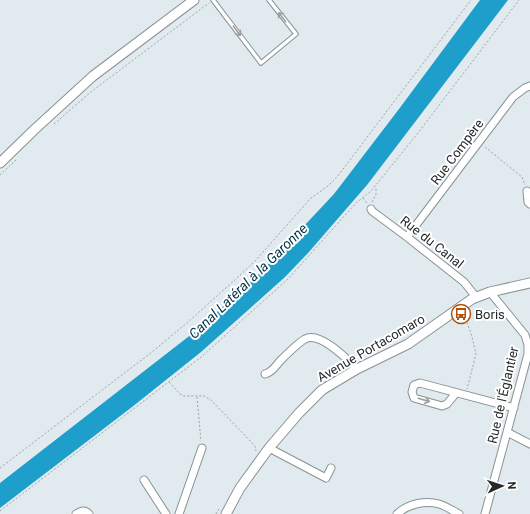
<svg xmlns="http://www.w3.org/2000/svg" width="530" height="514" font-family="Roboto,sans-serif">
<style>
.water{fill:#1e9eca}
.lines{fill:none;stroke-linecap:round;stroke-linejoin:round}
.service-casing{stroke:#899296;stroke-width:5.5}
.minor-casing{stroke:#899296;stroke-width:9}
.tertiary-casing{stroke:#899296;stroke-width:11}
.path{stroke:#9ea5a9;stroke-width:1;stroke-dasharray:2 2;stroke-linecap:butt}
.service{stroke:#fff;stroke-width:3.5}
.minor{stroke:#fff;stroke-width:7}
.tertiary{stroke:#fff;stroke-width:9}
.oneway{stroke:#9d9f9f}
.labels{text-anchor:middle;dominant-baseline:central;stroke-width:4;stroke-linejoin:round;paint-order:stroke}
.street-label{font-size:13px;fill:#25292a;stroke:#fff}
.poi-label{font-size:13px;fill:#25292a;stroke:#fff;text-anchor:start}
.water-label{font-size:14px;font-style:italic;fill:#003245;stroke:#fff}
</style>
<rect width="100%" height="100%" fill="#e0eaef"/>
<path class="water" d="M480,0H508L367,185L308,253L285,277L201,352L132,407L0,508V483L197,330L259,274L334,194L399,109Z"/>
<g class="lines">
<defs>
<path id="service" d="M213,0L261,63L296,34L269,0"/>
<path id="minor" d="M527,191L528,202L530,204
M371,209L372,211L407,237L464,282L476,297
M407,237L513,97L525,88L530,86
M265,374C273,372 276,365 281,360C286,355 300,342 305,339C320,331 347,359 357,369
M456,393L447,404L442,406L414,398L412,392L414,385L420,383L514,408
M507,432L530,444
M269,448L326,478L331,468
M144,480L166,514
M76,514C81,511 85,509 89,514
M179,514L202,448
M397,514C408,504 425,500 439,504C446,506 453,511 459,514
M485,514L528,354V345L525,335L490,292"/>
<path id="tertiary" d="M0,163L35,129L93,76L194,0
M226,514L240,488L269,448L299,413L322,390L357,369L408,344L472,299L490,292L530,283"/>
</defs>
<use href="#service" class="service-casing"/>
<use href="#minor" class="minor-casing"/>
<use href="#tertiary" class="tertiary-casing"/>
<path class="path" d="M54,124L92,91L209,3
M485,147L522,177L525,185
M0,175L17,159
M363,198L367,203
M372,202C375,197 378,193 375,187
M464,315L471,333L476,354L467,389
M169,382L180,394L184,396H204L211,400L255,446L256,451
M197,397L201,441
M0,468L152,352L188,322L236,279L255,261L311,198L328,186L337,177L471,0
M0,511L200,358L288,279L356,203L371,191L418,133L519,0
M216,514L219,509"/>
<use href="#service" class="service"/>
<use href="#minor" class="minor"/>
<use href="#tertiary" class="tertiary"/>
</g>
<defs><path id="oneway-shaft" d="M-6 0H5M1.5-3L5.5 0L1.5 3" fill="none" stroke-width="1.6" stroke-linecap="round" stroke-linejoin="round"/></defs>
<g class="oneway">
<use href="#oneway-shaft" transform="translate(282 17) rotate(-128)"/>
<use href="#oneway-shaft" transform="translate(237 31) rotate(53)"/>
<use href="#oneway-shaft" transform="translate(424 400) rotate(16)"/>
</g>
<defs>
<symbol id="bus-ring" viewBox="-11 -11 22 22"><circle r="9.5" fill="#fff" stroke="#b1510a" stroke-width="1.5"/><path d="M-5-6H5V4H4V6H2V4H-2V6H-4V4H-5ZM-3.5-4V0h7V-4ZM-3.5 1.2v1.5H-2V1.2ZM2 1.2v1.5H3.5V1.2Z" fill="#b1510a"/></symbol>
</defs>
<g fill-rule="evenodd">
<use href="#bus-ring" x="450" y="303" width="22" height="22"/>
</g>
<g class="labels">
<g class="street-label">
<text transform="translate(457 152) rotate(-53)">Rue Compère</text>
<text transform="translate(432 242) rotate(38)">Rue du Canal</text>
<text transform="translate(371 348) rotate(-30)">Avenue Portacomaro</text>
<text transform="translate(503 395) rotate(-77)">Rue de l'Églantier</text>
</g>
<g class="poi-label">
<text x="475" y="314">Boris</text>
</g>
<g class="water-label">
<text transform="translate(248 281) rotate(-44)">Canal Latéral à la Garonne</text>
</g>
</g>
<g transform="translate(502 486) rotate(87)" stroke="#ffffff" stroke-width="3" paint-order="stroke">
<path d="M0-3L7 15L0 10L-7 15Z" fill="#25292a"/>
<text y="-6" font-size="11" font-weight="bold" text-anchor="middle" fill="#25292a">N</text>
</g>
</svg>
